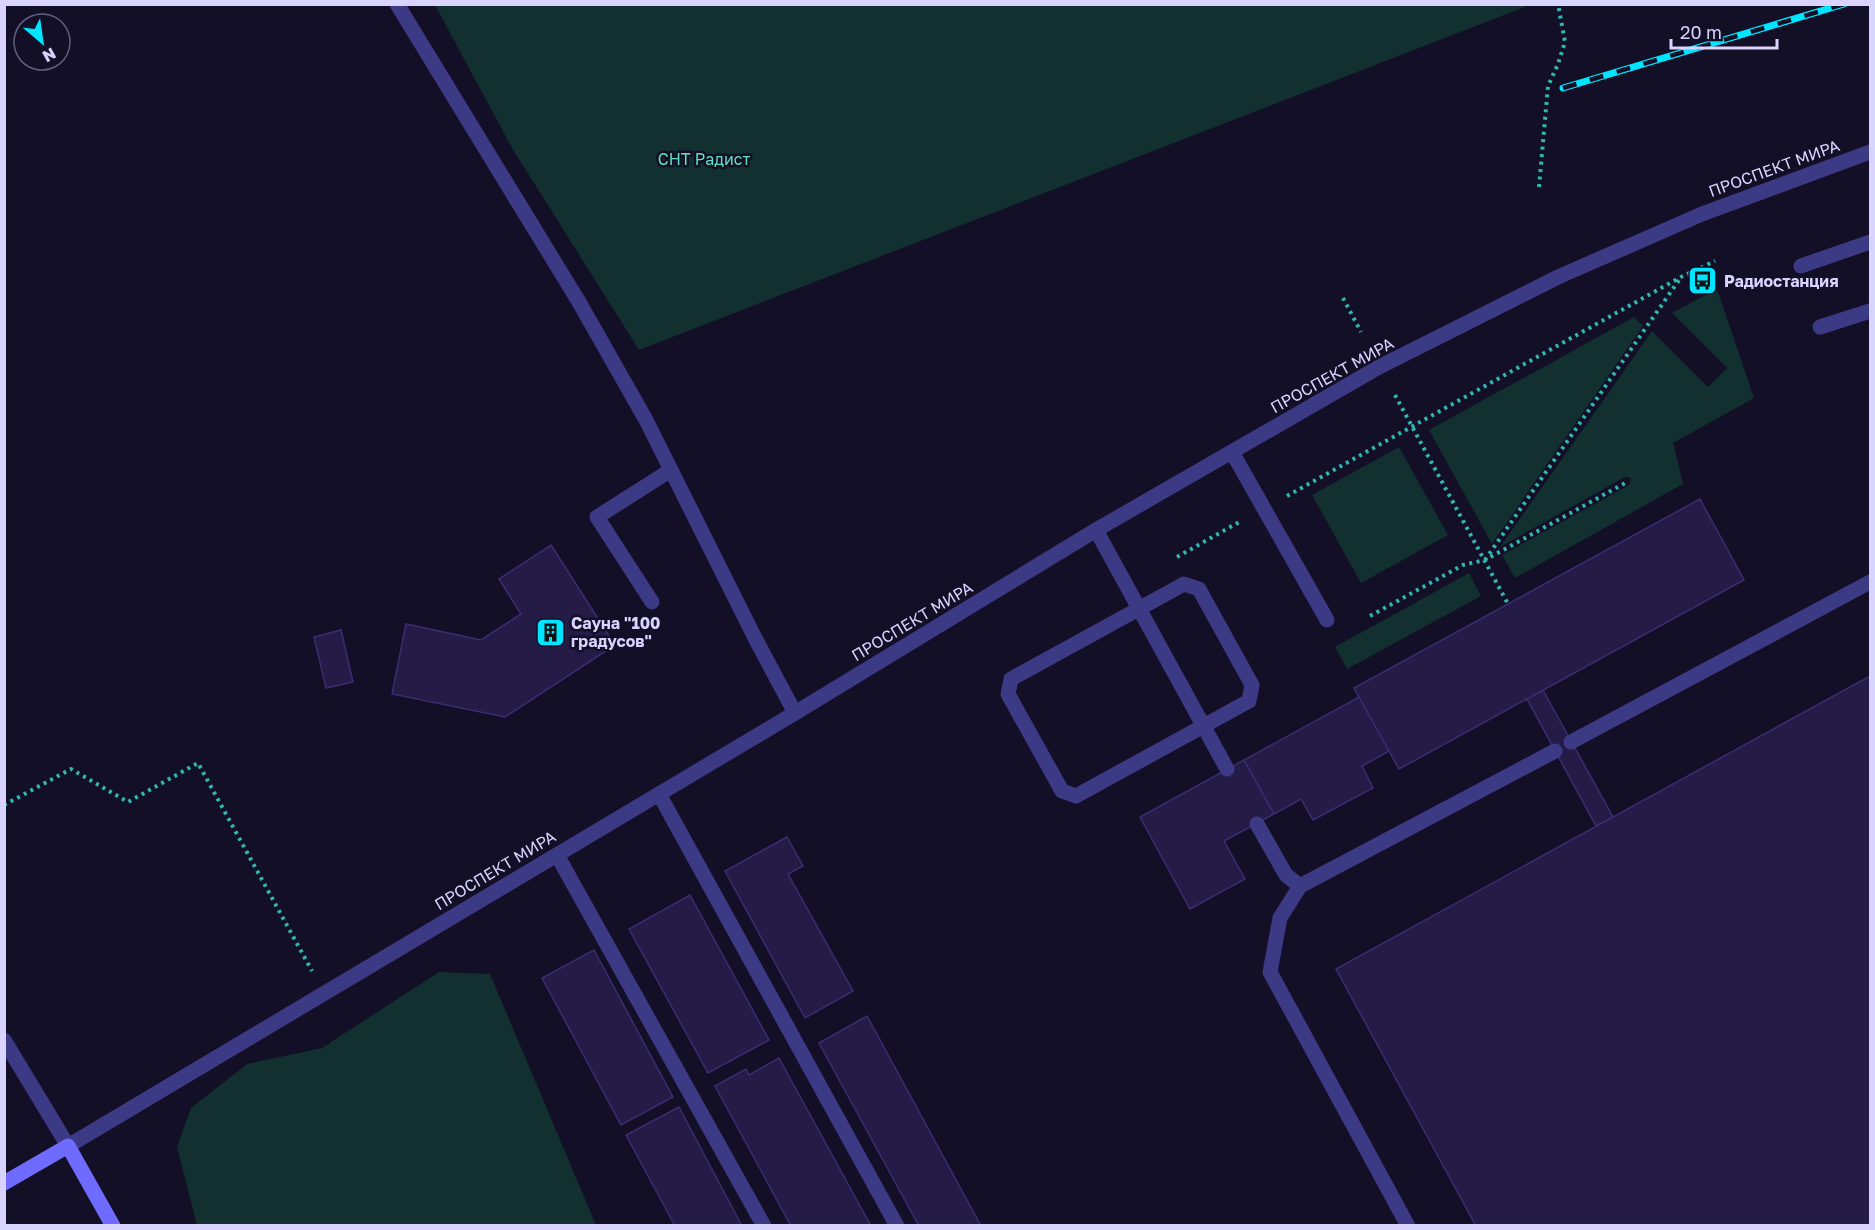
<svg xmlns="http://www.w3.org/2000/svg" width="1875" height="1230" font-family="'Golos Text',sans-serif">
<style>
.green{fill:#12302f}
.building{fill:#241b47;stroke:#3b2d73;stroke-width:1.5}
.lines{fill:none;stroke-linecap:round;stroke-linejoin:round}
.path{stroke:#2fb8b0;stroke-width:4;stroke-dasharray:3 4.5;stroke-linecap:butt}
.service{stroke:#3d3a85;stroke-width:15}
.minor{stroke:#3d3a85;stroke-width:15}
.tertiary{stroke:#3d3a85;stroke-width:15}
.secondary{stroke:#6f6bff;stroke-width:15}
.rail-casing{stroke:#00e5ff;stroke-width:7}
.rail{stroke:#130f26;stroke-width:4.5;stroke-dasharray:14;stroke-linecap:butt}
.labels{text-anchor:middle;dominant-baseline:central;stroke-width:5;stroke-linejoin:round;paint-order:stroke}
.park-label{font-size:16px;fill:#5fe0c0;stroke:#130f26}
.street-label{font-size:16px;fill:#d9d4ff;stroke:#130f26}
.poi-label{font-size:16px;font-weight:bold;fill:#d9d4ff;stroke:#130f26;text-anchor:start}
</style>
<rect width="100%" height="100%" fill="#130f26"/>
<path class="green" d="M435,5H1530L639,350L512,148Z
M1717,289L1754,398L1673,443L1683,484L1515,578L1502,555L1629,485L1631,478L1625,477L1500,547L1652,331L1708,387L1727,368L1672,313Z
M1634,317L1643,326L1492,544L1429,430Z
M1399,447L1448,535L1361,583L1312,495Z
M1469,573L1481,596L1347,669L1335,647Z
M439,972L490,974L596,1225H197L177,1147L191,1108L247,1064L322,1048Z"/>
<path class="building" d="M1700,499L1744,580L1399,769L1354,688Z
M551,545L615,645L505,717L392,694L406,624L481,640L521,614L499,579Z
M341,630L353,682L326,688L314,637Z
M1870,676V1226H1476L1336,969Z
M1543,690L1613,817L1596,826L1527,699Z
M1359,697L1389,751L1362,766L1373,788L1313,820L1301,799L1274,814L1244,760Z
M1244,760L1274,814L1224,841L1245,879L1190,909L1140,817Z
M787,837L803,866L788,874L853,991L805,1018L725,871Z
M690,895L769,1040L708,1073L629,929Z
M594,950L673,1097L621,1125L542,978Z
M867,1016L981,1226H919L819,1043Z
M779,1058L871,1226H791L715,1086L746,1069L749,1075Z
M679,1107L742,1226H675L626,1135Z"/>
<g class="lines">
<path class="path" d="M1539,187L1548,86L1558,64L1565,42L1558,4
M1343,298L1361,332
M1395,395L1508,604
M1287,496L1681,277L1715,261
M1177,557L1241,521
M1485,560L1679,280
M1370,616L1463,565L1485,560L1627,482
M4,805L71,769L128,802L198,763L312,971"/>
<path class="service" d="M1801,266L1870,242
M1820,327L1870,311
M1232,452L1327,620
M1096,530L1227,769
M1184,584L1199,589L1252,685L1249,701L1076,796L1062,791L1008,694L1011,679Z
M652,602L597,517L671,470
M1571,742L1870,582
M659,794L897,1226
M1257,824L1286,875L1300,886L1555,751
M557,855L764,1226
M1300,886L1280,918L1270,972L1408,1226
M4,1040L68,1146"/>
<path class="minor" d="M397,4L579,302L646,420L755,638L795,713"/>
<path class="tertiary" d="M68,1146L795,713L1096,530L1379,367L1558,277L1702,214L1870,152"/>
<path class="secondary" d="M4,1183L68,1146L113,1226"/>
<defs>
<path id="rail" d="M1563,88L1844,4"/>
</defs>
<use href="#rail" class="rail-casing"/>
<use href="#rail" class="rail"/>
</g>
<defs>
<symbol id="bus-square" viewBox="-11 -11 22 22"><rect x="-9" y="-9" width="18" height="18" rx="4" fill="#00e5ff" stroke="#130f26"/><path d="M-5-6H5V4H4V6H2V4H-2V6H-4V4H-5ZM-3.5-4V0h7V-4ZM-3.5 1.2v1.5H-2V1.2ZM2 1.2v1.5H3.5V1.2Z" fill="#111"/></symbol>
<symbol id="building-square" viewBox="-11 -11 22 22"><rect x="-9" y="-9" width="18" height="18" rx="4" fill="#00e5ff" stroke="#130f26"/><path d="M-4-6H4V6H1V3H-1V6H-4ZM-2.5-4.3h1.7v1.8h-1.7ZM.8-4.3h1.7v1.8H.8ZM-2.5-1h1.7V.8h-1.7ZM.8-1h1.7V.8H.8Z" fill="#111"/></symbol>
</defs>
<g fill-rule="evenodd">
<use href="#bus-square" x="1686" y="264" width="33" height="33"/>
<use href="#building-square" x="534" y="616" width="33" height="33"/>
</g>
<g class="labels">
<g class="park-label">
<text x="704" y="159">СНТ Радист</text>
</g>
<g class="street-label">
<text transform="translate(1774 168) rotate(-20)">ПРОСПЕКТ МИРА</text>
<text transform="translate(1332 375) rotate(-29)">ПРОСПЕКТ МИРА</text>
<text transform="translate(912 621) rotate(-31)">ПРОСПЕКТ МИРА</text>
<text transform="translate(495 870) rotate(-31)">ПРОСПЕКТ МИРА</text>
</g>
<g class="poi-label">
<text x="1724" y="281">Радиостанция</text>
<text x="571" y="623">Сауна "100<tspan x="571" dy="18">градусов"</tspan></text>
</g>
</g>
<rect width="1875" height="1230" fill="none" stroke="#d9d4ff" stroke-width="12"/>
<g transform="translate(42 42) rotate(151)"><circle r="28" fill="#130f26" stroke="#625e7d" stroke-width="1.5"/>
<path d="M0-4.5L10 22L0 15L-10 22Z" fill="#00e5ff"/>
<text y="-9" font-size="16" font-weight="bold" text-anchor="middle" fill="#d9d4ff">N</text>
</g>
<path d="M1671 39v9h106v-9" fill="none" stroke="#d9d4ff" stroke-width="3"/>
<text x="1680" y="39" font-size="18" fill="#d9d4ff" stroke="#130f26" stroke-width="4.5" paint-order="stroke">20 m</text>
</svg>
